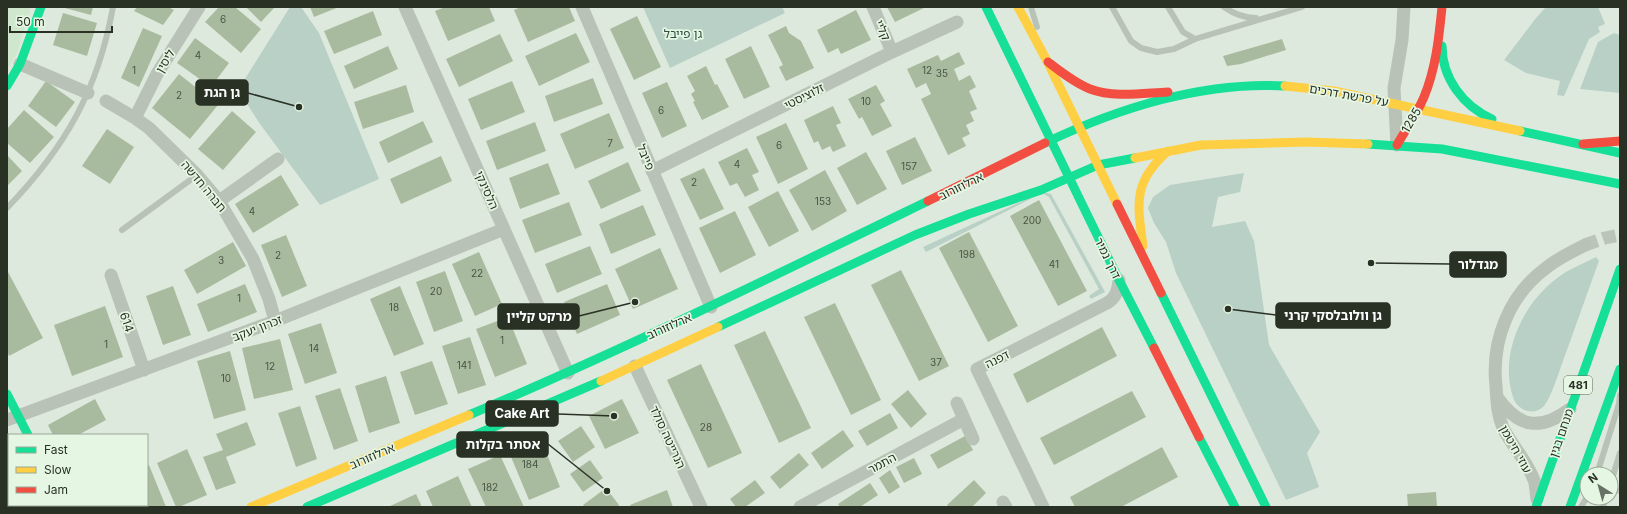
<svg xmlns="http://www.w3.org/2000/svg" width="1627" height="514" font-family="Inter,'Noto Sans Hebrew',sans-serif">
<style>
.green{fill:#b8d0c5}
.plaza{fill:#cfe7cc}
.building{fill:#a9bb9f}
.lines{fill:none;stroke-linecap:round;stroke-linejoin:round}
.street-tunnel{stroke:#bac4b8;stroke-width:13;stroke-dasharray:13 6;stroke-linecap:butt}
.lane{stroke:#b9c2b6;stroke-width:6}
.street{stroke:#b9c2b6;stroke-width:13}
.fast{stroke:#16e098;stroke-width:9}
.slow{stroke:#ffcf43;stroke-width:9}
.jam{stroke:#f24e42;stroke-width:9}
.labels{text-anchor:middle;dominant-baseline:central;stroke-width:3.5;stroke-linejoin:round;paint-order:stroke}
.number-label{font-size:10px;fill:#495444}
.shield{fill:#e5f7e3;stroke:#616c5e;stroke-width:1}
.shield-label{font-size:11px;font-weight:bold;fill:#293125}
.street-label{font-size:12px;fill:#293125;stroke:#e5f7e3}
.park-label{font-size:12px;fill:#2b4e44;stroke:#e5f7e3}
.leader{fill:none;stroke:#293125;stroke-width:1.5}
.callout-dot{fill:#293125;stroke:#e5f7e3;stroke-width:1.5}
.callout{fill:#293125;stroke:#293125;stroke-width:1.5}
.callout-label{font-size:13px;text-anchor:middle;font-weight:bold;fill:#fff}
</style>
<rect width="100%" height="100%" fill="#dee9dd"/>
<path class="green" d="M290,7H301L319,33L379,179L320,205L260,124L238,90Z
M643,7H782L785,13L670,68Z
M1546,7H1598L1605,24L1598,27L1600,32L1589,39L1564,96L1557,95L1560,81L1526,73L1504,60L1536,18Z
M1614,33L1620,35V93L1580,89L1598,42Z
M1244,173L1240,192L1218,197L1212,227L1245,221L1254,241L1269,345L1320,432L1307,453L1319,487L1286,500L1176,273L1166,242L1154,223L1148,208L1153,197L1170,185Z
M1042,192L1051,194L1105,292L1091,299L1089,296L1099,289L1049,197L1042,193L926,252L923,247Z
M1596,257L1599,261C1587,293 1576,326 1564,358C1560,369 1551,398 1544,406C1533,417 1517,410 1513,397C1499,355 1522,305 1556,279C1568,269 1583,264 1596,257Z"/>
<path class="plaza" d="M7,7H31L17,53L7,69Z"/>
<path class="building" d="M61,7H93L91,15Z
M137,7H168L174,10L163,25L134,11Z
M219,7H235L261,29L241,53L205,22Z
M246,7H275L261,22Z
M310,7H339L314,17Z
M445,7H489L495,21L448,41L435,11Z
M521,7H569L575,21L528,42L514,10Z
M887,7H926L895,22Z
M856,10L871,40L841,54L838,48L828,53L817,30Z
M373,11L382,35L334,54L324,31Z
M63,13L97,23L87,56L53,45Z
M637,16L661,67L634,80L610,29Z
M786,26L789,33L801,41L814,68L786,81L779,67L783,65L768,35Z
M143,28L162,36L139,87L121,78Z
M576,33L590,62L539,86L525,56Z
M500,34L513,61L459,87L446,59Z
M195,38L229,63L211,87L177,63Z
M1282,39L1286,50L1241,64L1227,66L1223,56Z
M388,46L398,69L354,89L344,66Z
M751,46L770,87L744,99L725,59Z
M959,52L965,64L954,69L959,81L970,75L976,87L969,91L977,109L970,112L974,121L966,125L970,134L962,138L966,146L948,155L921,99L931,94L926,83L916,88L907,69L938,55L941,61Z
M706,66L715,85L717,84L729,107L702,120L693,102L695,101L691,94L695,91L687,76Z
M179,74L218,105L190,139L152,108Z
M593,78L603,104L554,122L545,96Z
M46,81L75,102L56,127L28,106Z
M512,81L525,112L481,130L468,99Z
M667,82L687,126L662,138L642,93Z
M406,85L414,112L363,129L354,102Z
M876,85L885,101L880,104L892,126L872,136L862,117L859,119L848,99Z
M833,106L841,123L836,125L846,146L833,152L830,146L822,150L818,141L814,143L804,120Z
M24,110L54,137L30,163L7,143V129Z
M232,111L256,132L223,170L198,149Z
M609,113L624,148L575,169L560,134Z
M423,121L433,142L388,163L379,142Z
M535,122L546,151L497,170L486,141Z
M786,123L808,169L778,184L756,137Z
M107,129L134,147L110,184L82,166Z
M915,137L932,171L902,185L886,151Z
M747,148L759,172L752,175L759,190L745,197L737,183L730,186L718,162Z
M866,152L887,189L857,205L837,168Z
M7,155L22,171L7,186Z
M441,156L452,181L401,204L390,179Z
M628,162L641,191L601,209L588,181Z
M548,163L560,194L520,209L509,178Z
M704,168L724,209L700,220L680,179Z
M825,170L847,211L812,231L789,190Z
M281,175L299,205L253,233L235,204Z
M778,191L799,231L769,247L748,207Z
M1039,200L1087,291L1058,306L1010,216Z
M569,202L582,235L535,253L522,220Z
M643,205L656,235L611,254L599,224Z
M735,211L756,255L720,273L699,228Z
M969,232L1018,326L988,342L939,248Z
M286,235L307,286L282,297L261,245Z
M233,242L246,266L197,294L184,270Z
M590,246L602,274L557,293L545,264Z
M660,248L678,289L633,309L615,269Z
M479,252L502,304L475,316L452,264Z
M7,270L43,338L9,356L7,351Z
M901,270L949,366L919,381L871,285Z
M445,271L463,321L434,332L416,282Z
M245,284L257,312L208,332L197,304Z
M607,284L620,315L577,334L564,302Z
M173,286L191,335L163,345L146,296Z
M400,286L424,344L394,356L370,299Z
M835,303L881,400L851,415L804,317Z
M105,306L123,357L72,376L54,325Z
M508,317L527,364L495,377L476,329Z
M321,323L337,373L305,384L288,334Z
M1102,327L1117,356L1027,403L1013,374Z
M765,331L811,428L779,443L734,345Z
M470,337L486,385L458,394L442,346Z
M280,339L293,390L254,399L242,348Z
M230,351L246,410L214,419L197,361Z
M432,361L448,404L415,415L400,372Z
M701,364L742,453L708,468L667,380Z
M386,376L400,423L369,433L355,386Z
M340,388L358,441L334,450L315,396Z
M908,390L927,414L911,428L891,404Z
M1132,391L1146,417L1054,465L1040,438Z
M95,399L106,420L78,435H53L48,425Z
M622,399L639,433L605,449L589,416Z
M300,406L317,459L296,467L278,413Z
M890,413L898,428L867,446L858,431Z
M247,422L256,445L226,457L236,483L216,490L203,457L223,450L216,434Z
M581,426L595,447L573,462L558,441Z
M843,430L854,446L822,469L811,453Z
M965,436L973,450L938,469L930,455Z
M541,439L560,487L529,500L509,452Z
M1162,447L1178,477L1121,507H1075L1070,497Z
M187,449L207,495L179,507H176L157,463Z
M799,453L809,465L780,489L770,477Z
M500,455L524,507H486L468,469Z
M914,458L922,474L904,483L896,467Z
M590,460L603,478L583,492L570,474Z
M149,465L166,507H128L127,505H147V466Z
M890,470L900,487L889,494L879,478Z
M458,476L472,507H433L426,491Z
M755,480L765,493L745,507H736L730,499Z
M974,480L986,493L972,507H949L947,505Z
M870,483L878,495L860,507H840L838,504Z
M606,488L619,505L617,507H585L583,505Z
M667,490L673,507H631L630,505Z
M1436,492L1437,507H1408L1407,494Z
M416,494L422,507H388Z
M87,505H119V507H87Z"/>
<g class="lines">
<path class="street-tunnel" d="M1585,245L1605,238L1620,235"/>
<path class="lane" d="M1031,7L1037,27
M1112,7L1131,41L1141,48L1157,52L1174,49L1195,39L1302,7
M1168,7L1183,32L1195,39
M1224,7C1234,14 1243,18 1256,18
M7,208C65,148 98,90 113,7
M122,230L197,175
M1597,474L1619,404L1620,395
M1611,482L1620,453
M1611,488L1620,491
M1581,507L1587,497
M1603,507L1606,498"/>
<path class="street" d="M405,7L568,373
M582,7L711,307
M873,7L892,52
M20,64L88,93
M106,101L135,118L149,128L197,175L219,201L253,259L269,299L275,321
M135,118L157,74L199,7
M1397,145L1394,88L1402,40L1404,7
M652,171L892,52L957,22
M219,201L278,159
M111,275L144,370
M635,366L701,507
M1497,397C1518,427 1539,432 1570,409
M957,403L973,439
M7,420L275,321L504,229
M1537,499C1536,494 1536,488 1535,483C1529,463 1512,446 1503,428C1497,414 1497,400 1496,386C1491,341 1509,295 1546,268C1558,258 1572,252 1585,245
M1003,502L1006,507
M800,507L964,419
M1043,507L977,369L1107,303C1116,298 1118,290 1119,280"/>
<path class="fast" d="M986,7L1119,280L1154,348
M1442,46C1442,78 1463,106 1492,119
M7,86L20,64L41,7
M1520,131L1620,153
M1045,143C1118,108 1204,81 1285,86
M1368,144L1442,149L1620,184
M1161,293L1266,507
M718,327L915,235L969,214L1041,190L1098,165L1135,158
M7,394L28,435
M469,415C625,349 776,275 928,201
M1199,437L1235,507
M7,445L9,449
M38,505L40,507
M65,505L66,507
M307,507L601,381
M1536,507L1620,269
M1570,507L1620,369"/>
<path class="slow" d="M1018,7L1047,61L1117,204
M1285,86L1334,91L1520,131
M1135,158L1201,145L1307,142L1368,144
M1143,246C1137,202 1133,182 1168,151
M601,381L718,327
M251,507L469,415"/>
<path class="jam" d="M1048,62C1061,72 1075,83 1090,89C1114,98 1143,93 1168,92
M1583,144L1620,141
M1397,145C1406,129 1417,114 1424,97C1436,68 1439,37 1442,7
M928,201L1045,143
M1117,204L1161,293
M1154,348L1199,437"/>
</g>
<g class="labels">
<g class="number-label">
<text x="223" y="19">6</text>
<text x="198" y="55">4</text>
<text x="134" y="70">1</text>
<text x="927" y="70">12</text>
<text x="942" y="73">35</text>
<text x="179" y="95">2</text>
<text x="866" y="101">10</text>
<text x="661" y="110">6</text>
<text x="610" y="143">7</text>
<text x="779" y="145">6</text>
<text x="737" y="164">4</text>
<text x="909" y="166">157</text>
<text x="694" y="182">2</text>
<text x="823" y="201">153</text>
<text x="252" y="211">4</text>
<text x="1032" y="220">200</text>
<text x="967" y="254">198</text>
<text x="278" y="255">2</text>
<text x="221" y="260">3</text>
<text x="1054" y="264">41</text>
<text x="477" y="273">22</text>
<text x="436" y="291">20</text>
<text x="239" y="298">1</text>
<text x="394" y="307">18</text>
<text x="502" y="340">1</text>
<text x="106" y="344">1</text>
<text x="314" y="348">14</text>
<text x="936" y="362">37</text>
<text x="464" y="365">141</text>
<text x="270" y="366">12</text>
<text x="226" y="378">10</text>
<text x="706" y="427">28</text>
<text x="530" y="464">184</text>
<text x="490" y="487">182</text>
</g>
<rect class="shield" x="1564" y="376" width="28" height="18" rx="3"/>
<g class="shield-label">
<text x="1578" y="385">481</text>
</g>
<g class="street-label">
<text transform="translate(883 30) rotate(67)">קליי</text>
<text transform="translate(165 61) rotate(-59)">ליסין</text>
<text transform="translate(1349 95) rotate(10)">על פרשת דרכים</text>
<text transform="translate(804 96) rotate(-27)">זלוציסטי</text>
<text transform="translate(1411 120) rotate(-60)">1285</text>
<text transform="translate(646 157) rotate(67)">פייבל</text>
<text transform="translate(204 186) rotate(50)">חברה חדשה</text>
<text transform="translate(961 186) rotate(-26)">ארלוזורוב</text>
<text transform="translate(487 190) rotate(66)">הלסינקי</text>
<text transform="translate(1108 258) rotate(64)">דרך נמיר</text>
<text transform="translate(127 322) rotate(71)">614</text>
<text transform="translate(669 326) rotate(-24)">ארלוזורוב</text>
<text transform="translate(257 328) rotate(-21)">זכרון יעקב</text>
<text transform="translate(997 359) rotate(-27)">דפנה</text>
<text transform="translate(1561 433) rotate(-71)">מנחם בגין</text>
<text transform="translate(668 437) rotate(65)">הנרייטה סולד</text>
<text transform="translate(1516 449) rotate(61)">עוזי חיטמן</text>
<text transform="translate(372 456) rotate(-23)">ארלוזורוב</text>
<text transform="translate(882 463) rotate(-28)">התמר</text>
</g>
<g class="park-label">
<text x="683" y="33">גן פייבל</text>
</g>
</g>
<path class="leader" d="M299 107L248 93M1371 263L1450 264M1228 309L1276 315M635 302L579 316M614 416L558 414M607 491L548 444"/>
<g class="callout-dot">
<circle cx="299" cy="107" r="4"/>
<circle cx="1371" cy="263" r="4"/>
<circle cx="1228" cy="309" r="4"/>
<circle cx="635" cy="302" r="4"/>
<circle cx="614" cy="416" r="4"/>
<circle cx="607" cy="491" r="4"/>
</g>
<g class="callout">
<rect x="196" y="80" width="52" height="25" rx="4"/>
<rect x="1450" y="252" width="56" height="25" rx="4"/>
<rect x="1276" y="303" width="114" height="25" rx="4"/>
<rect x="498" y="304" width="81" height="25" rx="4"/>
<rect x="486" y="401" width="72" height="25" rx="4"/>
<rect x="457" y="432" width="91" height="25" rx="4"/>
</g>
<g class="callout-label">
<text x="222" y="97">גן הגת</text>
<text x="1478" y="269">מגדלור</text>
<text x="1333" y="320">גן וולובלסקי קרני</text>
<text x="539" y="321">מרקט קליין</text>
<text x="522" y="418">Cake Art</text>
<text x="503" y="449">אסתר בקלות</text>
</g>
<rect width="1627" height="514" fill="none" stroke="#293125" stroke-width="16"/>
<rect x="8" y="434" width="140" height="72" fill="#e5f7e3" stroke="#9aa897"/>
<rect x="16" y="447" width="20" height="6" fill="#16e098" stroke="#9aa897"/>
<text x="44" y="454" font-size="12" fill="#293125">Fast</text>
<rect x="16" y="467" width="20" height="6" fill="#ffcf43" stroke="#9aa897"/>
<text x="44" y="474" font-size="12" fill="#293125">Slow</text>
<rect x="16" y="487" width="20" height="6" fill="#f24e42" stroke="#9aa897"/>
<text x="44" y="494" font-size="12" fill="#293125">Jam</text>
<g transform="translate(1599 486) rotate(323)"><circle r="19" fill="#e5f7e3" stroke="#9aa897"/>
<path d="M0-3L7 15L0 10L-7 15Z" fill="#687165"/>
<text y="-6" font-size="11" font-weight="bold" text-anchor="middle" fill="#293125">N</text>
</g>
<path d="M10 26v6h102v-6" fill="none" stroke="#293125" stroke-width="2"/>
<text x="16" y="26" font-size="12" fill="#293125" stroke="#e5f7e3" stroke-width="3" paint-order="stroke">50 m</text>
</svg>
